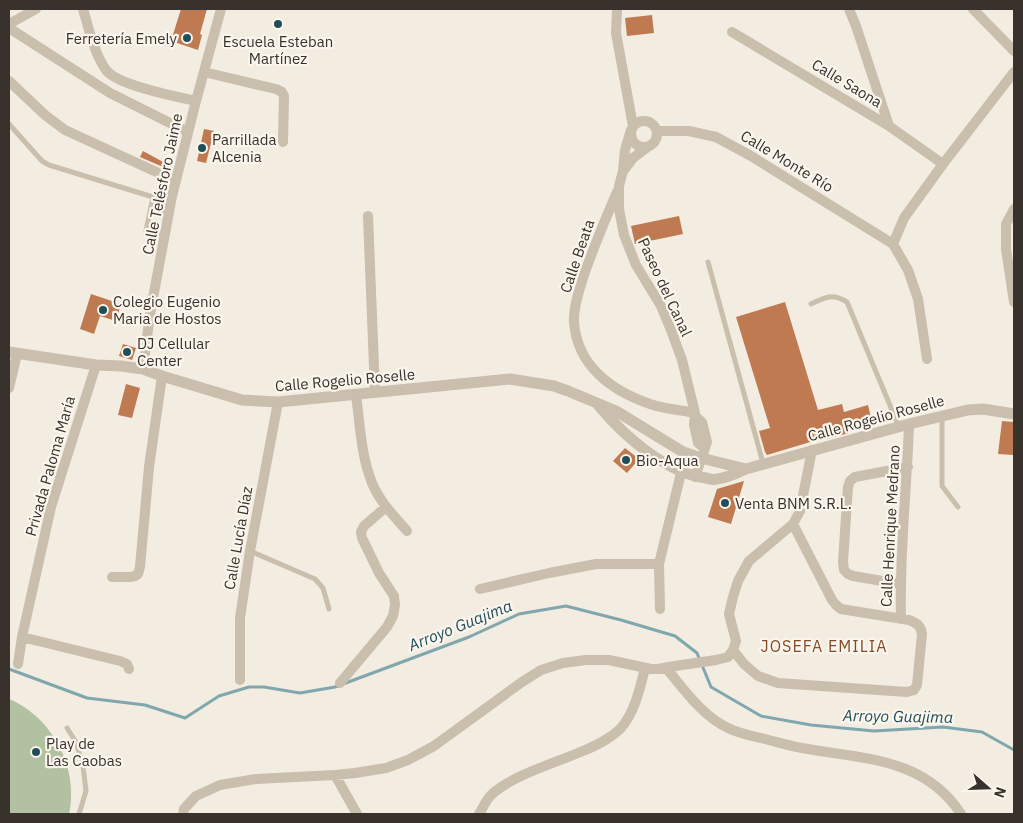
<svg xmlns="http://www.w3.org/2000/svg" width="1023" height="823" font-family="'IBM Plex Sans',sans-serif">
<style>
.pitch{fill:#b2c1a1}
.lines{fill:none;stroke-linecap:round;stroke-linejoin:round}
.stream{stroke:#81a7ae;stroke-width:3}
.building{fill:#c07a51}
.service{stroke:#cabead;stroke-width:5}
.minor{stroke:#cabead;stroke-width:10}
.tertiary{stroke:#cabead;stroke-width:11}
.poi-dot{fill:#224e59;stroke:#faf6ed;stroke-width:2}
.labels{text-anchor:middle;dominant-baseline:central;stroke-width:4.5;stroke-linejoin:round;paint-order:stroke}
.poi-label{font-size:15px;fill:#39312b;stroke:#faf6ed;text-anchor:start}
.street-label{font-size:15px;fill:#39312b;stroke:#faf6ed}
.water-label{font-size:16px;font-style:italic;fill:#224e59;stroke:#faf6ed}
.neighbourhood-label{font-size:16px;letter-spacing:1px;fill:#854a28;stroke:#faf6ed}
</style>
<rect width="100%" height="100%" fill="#f2ece1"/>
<path class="pitch" d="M9,699C45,714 70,752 71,791C71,799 71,806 69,814H9Z"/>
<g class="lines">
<path class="stream" d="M9,669L87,698L145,705L185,718L219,696L249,687H264L300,693L335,687L469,637L519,614L566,606L621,620L675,636L697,653L711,687L761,716L811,725L874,731L943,727L982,732L1014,750"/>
</g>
<path class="building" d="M181,9H207L200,34L202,35L198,50L171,41Z
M652,15L654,33L627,36L625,18Z
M204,129L214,131L206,163L197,161Z
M143,151L165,163L163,167L140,157Z
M679,216L683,234L635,244L631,226Z
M91,294L121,304L116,321L100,316L94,334L80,329Z
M785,302L818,410L842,404L844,412L868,405L872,422L848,429L849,433L827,439V437L767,455L765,452L759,431L770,428L736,317Z
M123,344L136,348L132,360L119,356Z
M126,384L140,388L132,418L118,415Z
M1002,421L1014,422V444L1013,455L998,454Z
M625,448L639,459L627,473L613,461Z
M744,481L731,524L708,517L717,489Z"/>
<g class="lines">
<path class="service" d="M9,124L42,161L49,165L153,197L146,231L165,235
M150,210L169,214
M708,262L763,463
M811,304C825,297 833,293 847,302L899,427
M942,417V486L958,507
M250,551L315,579L323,588L329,609
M67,728L76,742L83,766L86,791L79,814"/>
<path class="minor" d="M83,9C89,29 94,53 106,70C117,85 177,97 196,101
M617,9L616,33L633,126
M849,9L856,26L889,126
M973,9L1014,51
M9,24L36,9
M9,28L110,93L188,132
M732,32L889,126L943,164
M204,72L276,89L282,92L284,96L283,142
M9,81L45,115L65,130L176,181
M631 134a13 13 0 1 1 26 0a13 13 0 1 1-26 0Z
M631,130L625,150L623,171L619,186V209L624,235L636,265L661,306L671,330L682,360L695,413L694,425L698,443L704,448
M657,131H689L716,137L751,156L893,244L908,270L918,299L927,359
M624,170L633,158L649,146
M617,192C605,220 593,248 583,278C579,291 573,308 574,322C577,366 612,391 650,404C664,409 681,410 695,413
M1014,209L1006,224V249L1014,302
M368,216L375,392
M893,244L904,218L943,164L1014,72
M143,369L150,314L172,196L196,101L221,9
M9,388L17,354
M356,395C360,424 361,456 372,483C380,502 394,516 407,531
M695,477L707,442L702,422L695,416
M659,564L660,609
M112,577H130L135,576L138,574L140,567L149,467L162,376
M900,584L853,576L848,574L844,570L843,562L848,487L850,481L855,477L908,467
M480,589L549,573L596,564H659L681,473
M901,619C899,554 907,489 909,424
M22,637L120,661L127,664L129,669
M733,650L744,664L758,676L778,683L907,692L914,690L917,685L922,634C921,626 917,623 909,620L841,609L836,605L832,600L793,524
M18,664L22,637L51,507L96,365
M666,668C684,689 702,716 728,728C740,734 753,736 765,739C777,742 790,746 802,748C862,759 924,757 961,814
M240,680V618L250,551L278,402
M340,683L387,627L393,616L395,605L394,596L379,573L362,538L361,532L364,526L386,507
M335,775L357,814
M183,814L184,809L196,796L220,785L256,779L335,775L355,773L386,768L408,760L434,746L522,682L541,670L563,663L586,660H609L651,669H658L675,666L716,660L728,657L733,650L736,641L729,614L733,597L738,581L749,561L793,524L800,511L812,450
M479,814C483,808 486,800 491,795C511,776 552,764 578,753C593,747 609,740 621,728C635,712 640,688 645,668"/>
<path class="tertiary" d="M9,352L96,365L121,366L143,369L162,376L242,400L278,402L510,379L554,386L568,391L616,411L683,452L701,458L746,469
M599,406C624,436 666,473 706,478C709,479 713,480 717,479C728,478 737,473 746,469L909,424L968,410L983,409L1014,414"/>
</g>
<g class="poi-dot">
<circle cx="278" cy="24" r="5"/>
<circle cx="187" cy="38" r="5"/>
<circle cx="202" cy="148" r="5"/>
<circle cx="103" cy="310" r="5"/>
<circle cx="127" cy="352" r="5"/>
<circle cx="626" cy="460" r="5"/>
<circle cx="725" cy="503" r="5"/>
<circle cx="36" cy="752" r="5"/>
</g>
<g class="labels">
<g class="poi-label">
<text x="177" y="38" text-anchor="end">Ferretería Emely</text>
<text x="278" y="41" text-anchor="middle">Escuela Esteban<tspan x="278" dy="17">Martínez</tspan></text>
<text x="212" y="139">Parrillada<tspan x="212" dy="17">Alcenia</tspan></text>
<text x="113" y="301">Colegio Eugenio<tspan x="113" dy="17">Maria de Hostos</tspan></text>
<text x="137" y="343">DJ Cellular<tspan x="137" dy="17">Center</tspan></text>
<text x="636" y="460">Bio-Aqua</text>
<text x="735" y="503">Venta BNM S.R.L.</text>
<text x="46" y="743">Play de<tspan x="46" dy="17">Las Caobas</tspan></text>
</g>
<g class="street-label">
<text transform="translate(847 83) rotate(31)">Calle Saona</text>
<text transform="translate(787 161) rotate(31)">Calle Monte Río</text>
<text transform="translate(162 184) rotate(-78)">Calle Telésforo Jaime</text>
<text transform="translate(577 256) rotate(-71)">Calle Beata</text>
<text transform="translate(665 287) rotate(65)">Paseo del Canal</text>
<text transform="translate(345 380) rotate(-5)">Calle Rogelio Roselle</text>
<text transform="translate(876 418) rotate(-15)">Calle Rogelio Roselle</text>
<text transform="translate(50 466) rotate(-74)">Privada Paloma María</text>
<text transform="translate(890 526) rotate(-87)">Calle Henrique Medrano</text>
<text transform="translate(238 538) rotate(-80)">Calle Lucía Díaz</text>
</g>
<g class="water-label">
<text transform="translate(460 625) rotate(-22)">Arroyo Guajima</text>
<text transform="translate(898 716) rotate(1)">Arroyo Guajima</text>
</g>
<g class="neighbourhood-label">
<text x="824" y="646">JOSEFA EMILIA</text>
</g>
</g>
<rect width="1023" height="823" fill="none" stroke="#39312b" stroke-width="20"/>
<g transform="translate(988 788) rotate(110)" stroke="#faf6ed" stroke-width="4" paint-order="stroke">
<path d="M0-4L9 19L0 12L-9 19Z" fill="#39312b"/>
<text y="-8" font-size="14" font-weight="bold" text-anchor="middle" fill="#39312b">N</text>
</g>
</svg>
